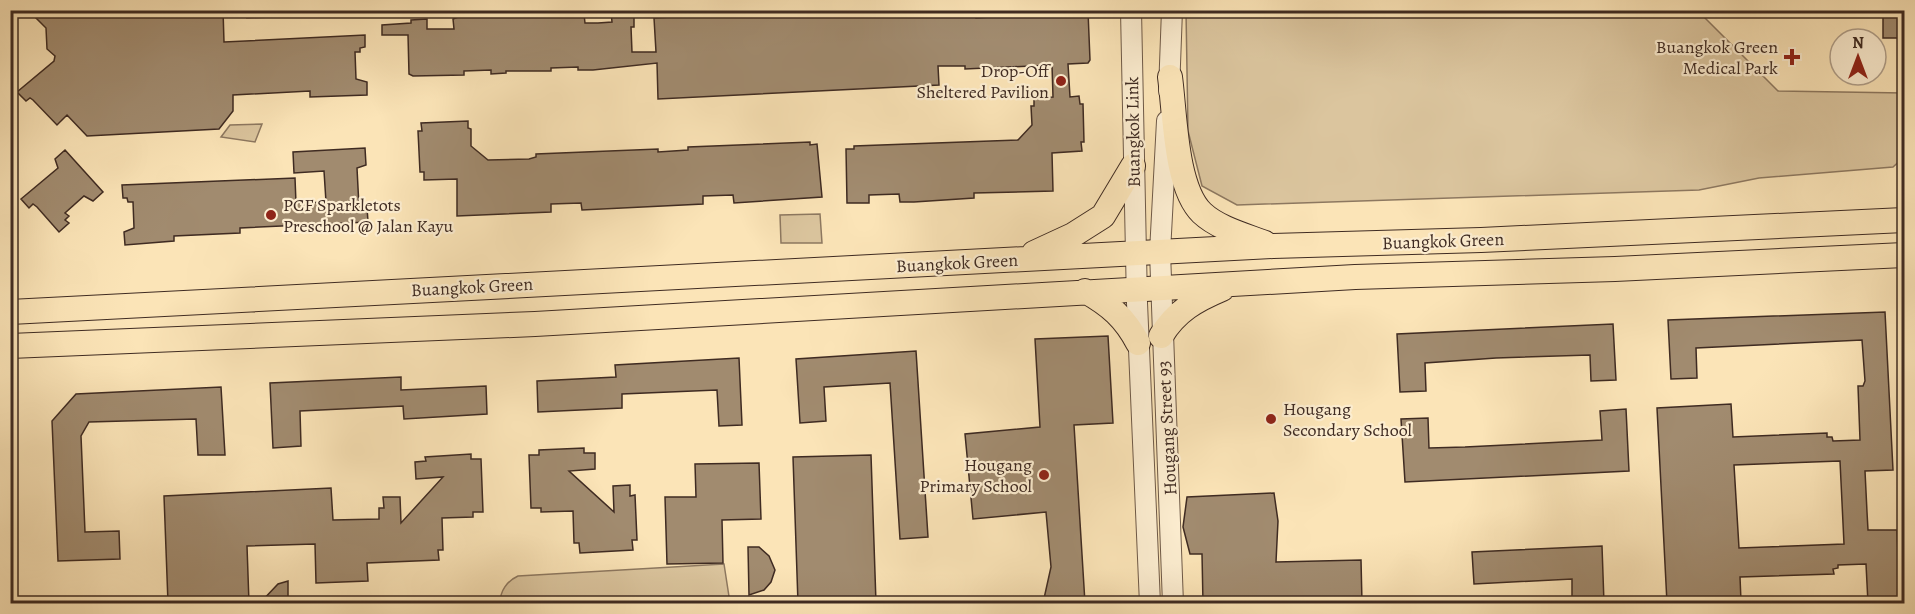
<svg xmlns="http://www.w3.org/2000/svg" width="1915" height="614" font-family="Alegreya,serif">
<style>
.green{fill:#dbc59e;stroke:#8d7860;stroke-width:1.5}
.building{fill:#a18b6f;stroke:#3f2b22;stroke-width:1.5;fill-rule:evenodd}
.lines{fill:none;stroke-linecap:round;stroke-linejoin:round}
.minor-casing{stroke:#6e5947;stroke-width:22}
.major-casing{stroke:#3f2b22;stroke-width:26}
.minor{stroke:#fcedd0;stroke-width:20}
.major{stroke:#fbe4b7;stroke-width:24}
.poi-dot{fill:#8f2418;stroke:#fcedd0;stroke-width:2}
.labels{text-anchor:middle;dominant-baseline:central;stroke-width:4.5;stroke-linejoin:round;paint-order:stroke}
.poi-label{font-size:18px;fill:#3f2b22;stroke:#fcedd0;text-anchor:end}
.street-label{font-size:18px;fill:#3f2b22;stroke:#fcedd0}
</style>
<rect width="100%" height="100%" fill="#fbe4b7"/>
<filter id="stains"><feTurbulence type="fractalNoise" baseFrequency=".00333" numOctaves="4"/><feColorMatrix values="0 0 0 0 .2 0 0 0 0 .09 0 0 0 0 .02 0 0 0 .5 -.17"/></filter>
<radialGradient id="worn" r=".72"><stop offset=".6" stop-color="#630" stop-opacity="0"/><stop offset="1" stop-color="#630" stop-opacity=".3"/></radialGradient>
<path class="green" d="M249,10H409V11L247,18Z
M1186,11H1698L1778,91L1904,93V157L1893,167L1759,178L1699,190L1237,205L1202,186L1188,131Z
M262,124L255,142L221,137L230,125Z
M820,214L822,243H781L780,215Z
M724,564L730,603H500C500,591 507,581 518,576Z"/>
<path class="building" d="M45,10H223L224,42L365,35V47L360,48V52H355L356,79L367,82V95L310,97V91L233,95V111L219,129L87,136L67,115L57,125L33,100L30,98L26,101L17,92L54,61L55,56L47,49L46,28L36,18Z
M801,10H976V18L1006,16V10L1088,11L1090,60L1088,63L1068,64L1070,97L1079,96L1080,104H1083L1084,142H1081L1082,151L1052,153L1053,191L974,193V198L914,202H900L899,194L869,195V203H847L846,149H854V146L1018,140L1032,125L1031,106H1034V98L1053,97L1052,65L965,69V66H938L939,85L658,99L657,63L593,70H578V67L551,68V71H506V73L491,74V70L464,71V75L413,76L409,74L408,35H382V25L411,23V20L427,19V29H454L453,19L461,16L506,15L507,17H531V14L577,12V14H584L585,23H598L612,22L611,12L626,11L627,14H634V27H631L632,52H656L654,18Z
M1883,10H1905V38H1883Z
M468,121V128L471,129V146L488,160L529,159L536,157V154L658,149V152L688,150V147L810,142V145L817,144L822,197L734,203L733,195L703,196V204L582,210L581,203L551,204V212L457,216V179L424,180V172H420L418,131H422L421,123Z
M365,148L366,165L357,168L359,207H367L368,222L240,228V233L174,236V241L125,245L124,232L134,228L133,202H128L127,198H123L122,185L295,178L296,203L326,202L324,171L294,173L293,152Z
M65,150L103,192L93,201L84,196L65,213L69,216L65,220L69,223L59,232L37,207L33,204L29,208L21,199L58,168L55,159Z
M1885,312L1893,470L1865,471L1867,512L1868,530H1897L1900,603H1868L1866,564L1838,565V568L1833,569L1834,574L1740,577L1741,601L1667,603L1657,408L1731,404L1733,437L1827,433V437H1832L1833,441L1860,440L1858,386H1863L1865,381L1862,340L1696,348L1697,378L1671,379L1668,320ZM1840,461L1844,544L1739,548L1734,465Z
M1613,324L1616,380L1591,381L1590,355L1496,358L1425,363L1426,391L1400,392L1397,334Z
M1108,336L1113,423L1074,425L1085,603H1043L1051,567L1046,512L973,519L965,434L1040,427L1035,339Z
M916,351L928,537L900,539L890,383L824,387L826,421L800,423L796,359Z
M739,358L742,425L719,426L717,390L622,394V408L538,412L537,381L616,377L615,365Z
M401,377V390L486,386L487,414L404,419L403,406L300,411L301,446L273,448L270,383Z
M221,387L225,455H198L196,419L89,422L81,436L85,532L119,531L120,559L58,561L52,421L76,394Z
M1626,409L1629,471L1405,482L1401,419L1428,418L1429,448L1465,447L1602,440L1600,411Z
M584,448V453H595V469L569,471L614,512L613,486L630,485V496L635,495L637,540H632L633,550L580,553L579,543H574L573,511L541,512V508H531L529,455H539V450Z
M471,454V459H481L483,512H473V517L442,518L443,550H438L439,560L367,563L368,581L316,583L315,544L247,546L249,603H168L164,496L331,488L333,520L379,519V508H384L383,497H400L401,523L443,477L416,479L415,462L426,461L425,457Z
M871,455L876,603H798L793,457Z
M759,463L761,519L722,520L723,563L667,564L665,497H696L695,464Z
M1274,493L1278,521L1276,562L1361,560L1362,603H1203L1202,554H1190L1183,527L1187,497Z
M1602,546L1604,603H1572V579L1474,584L1472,552Z
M748,547H759L769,556L775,570L771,582L764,590L749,595Z
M288,581V603H260L278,584Z"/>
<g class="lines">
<defs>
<path id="minor" d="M1131,10L1137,303L1150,604
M1169,91L1172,10
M1167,121L1160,252L1173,604"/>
<path id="major" d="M1170,77C1175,113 1175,187 1202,213C1218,228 1244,235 1265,243
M1034,253L1073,235L1103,216L1133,166
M1085,291C1110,305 1125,318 1138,343
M10,312L1273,246L1481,240L1904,220
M1161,336C1176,311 1196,300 1222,289
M10,346L535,324L1355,277L1615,269L1904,255"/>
</defs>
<use href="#minor" class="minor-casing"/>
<use href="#major" class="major-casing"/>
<use href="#minor" class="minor"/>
<use href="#major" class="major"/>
</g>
<g class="poi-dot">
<path d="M1789 48h6v6h6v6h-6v6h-6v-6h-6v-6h6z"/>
<circle cx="1061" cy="81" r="6"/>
<circle cx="271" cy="215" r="6"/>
<circle cx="1271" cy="419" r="6"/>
<circle cx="1044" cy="475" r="6"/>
</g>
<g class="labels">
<g class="poi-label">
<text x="1778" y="47">Buangkok Green<tspan x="1778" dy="21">Medical Park</tspan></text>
<text x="1049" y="71">Drop-Off<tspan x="1049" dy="21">Sheltered Pavilion</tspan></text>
<text x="283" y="205" text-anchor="start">PCF Sparkletots<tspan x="283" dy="21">Preschool @ Jalan Kayu</tspan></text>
<text x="1283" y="409" text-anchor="start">Hougang<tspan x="1283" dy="21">Secondary School</tspan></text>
<text x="1032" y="465">Hougang<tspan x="1032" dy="21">Primary School</tspan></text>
</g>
<g class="street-label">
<text transform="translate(1133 132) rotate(-91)">Buangkok Link</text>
<text transform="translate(1443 241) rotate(-2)">Buangkok Green</text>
<text transform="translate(957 263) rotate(-3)">Buangkok Green</text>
<text transform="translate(472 287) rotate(-3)">Buangkok Green</text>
<text transform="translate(1167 428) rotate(-93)">Hougang Street 93</text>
</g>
</g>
<rect width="1915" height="614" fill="none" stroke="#fbe4b7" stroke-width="36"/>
<rect x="12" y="12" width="1891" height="590" fill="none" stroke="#3f2b22" stroke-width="3"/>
<rect x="18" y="18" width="1879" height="578" fill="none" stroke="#3f2b22" stroke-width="1.5"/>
<g transform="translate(1858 57)"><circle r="28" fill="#fcedd0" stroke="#b09f8a" stroke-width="1.5"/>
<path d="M0-4.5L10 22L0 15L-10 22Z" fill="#8f2418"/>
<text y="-9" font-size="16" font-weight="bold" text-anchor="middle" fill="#3f2b22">N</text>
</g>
<rect width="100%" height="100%" filter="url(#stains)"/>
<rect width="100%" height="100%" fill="url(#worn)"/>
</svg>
